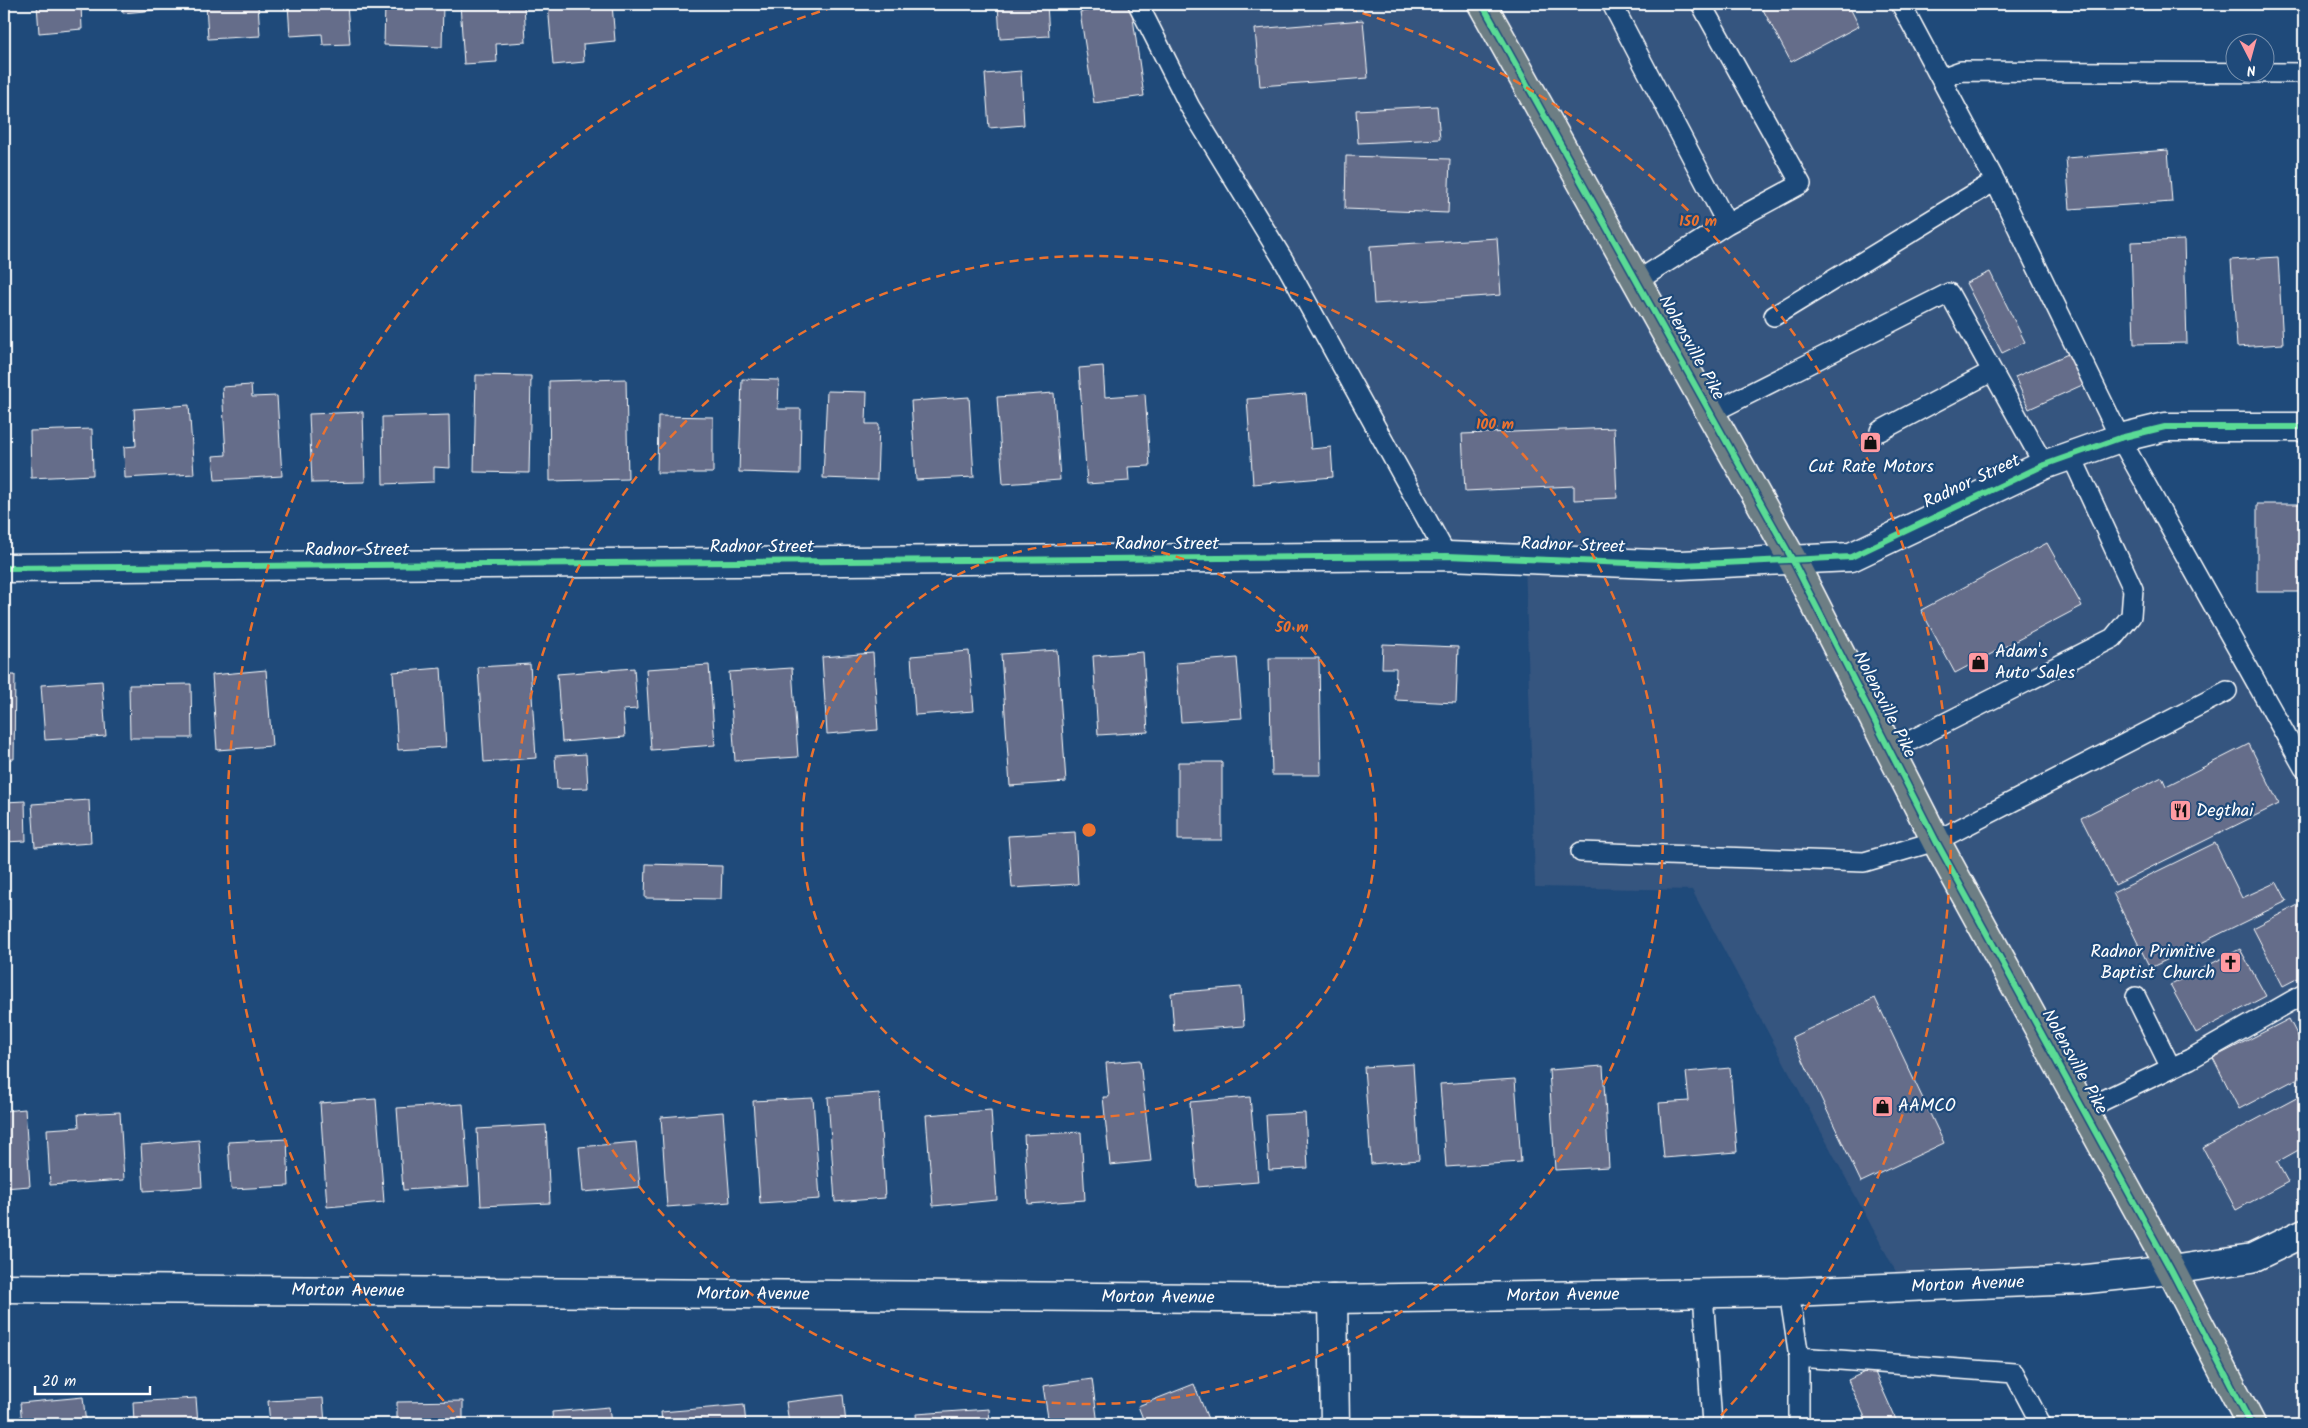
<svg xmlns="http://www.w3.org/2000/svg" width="2308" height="1428" font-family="Kalam,sans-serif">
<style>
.built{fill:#34547f}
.building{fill:#656d8a;stroke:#fff}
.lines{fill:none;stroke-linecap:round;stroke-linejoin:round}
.service-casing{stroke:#fff;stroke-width:22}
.minor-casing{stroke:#fff;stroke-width:31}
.primary-casing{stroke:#fff;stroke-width:31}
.service{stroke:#1f4a7a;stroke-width:19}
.minor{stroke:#1f4a7a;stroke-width:28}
.primary{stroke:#6d7e84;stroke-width:28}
.cycleway-casing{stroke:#1f4a7a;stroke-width:9}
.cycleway{stroke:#5adb95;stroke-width:6}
.ring{fill:none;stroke:#eb7230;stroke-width:2.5;stroke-dasharray:9 6}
.labels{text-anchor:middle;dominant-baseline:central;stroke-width:4.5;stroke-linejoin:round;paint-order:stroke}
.street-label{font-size:18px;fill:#fff;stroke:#1f4a7a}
.poi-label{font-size:18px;fill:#fff;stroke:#1f4a7a;text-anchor:start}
.centre{fill:#eb7230;stroke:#1f4a7a;stroke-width:2.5}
.ring-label{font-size:15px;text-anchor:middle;font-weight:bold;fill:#eb7230;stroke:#1f4a7a;stroke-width:4.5;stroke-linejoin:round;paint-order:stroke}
</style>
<rect width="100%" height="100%" fill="#1f4a7a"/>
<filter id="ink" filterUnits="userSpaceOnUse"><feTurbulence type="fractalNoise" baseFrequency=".02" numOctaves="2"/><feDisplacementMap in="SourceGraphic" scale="10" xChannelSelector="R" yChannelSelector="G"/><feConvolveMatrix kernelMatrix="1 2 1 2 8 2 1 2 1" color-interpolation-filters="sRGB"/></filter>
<g filter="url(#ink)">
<path class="built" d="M1138,4H1901L2304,768V1424H2251L2170,1270L1904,1287L1692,890L1535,887L1525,560L1447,556Z"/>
<path class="building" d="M37,4H81L82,29L39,33Z
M122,4H178V8L123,13Z
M206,4H258L260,36L208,39Z
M288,4H347L350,44L323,45L322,34L290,36Z
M385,4H443L442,47L384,45Z
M460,4H524L526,42L496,44L497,62L464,64Z
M548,4H612L615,41L583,44L584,62L553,65Z
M998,4H1047L1049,36L1000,39Z
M1131,4L1144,96L1094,103L1080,12Z
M1760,4H1848L1859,26L1791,62Z
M1363,20L1368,78L1260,86L1255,29Z
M1021,71L1024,125L989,128L985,74Z
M1437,106L1440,139L1358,143L1356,110Z
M4,132H6L7,162H4Z
M2168,150L2172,202L2070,209L2066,158Z
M1346,156L1450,159L1448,213L1345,209Z
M1497,238L1501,295L1374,304L1370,246Z
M2184,240L2187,343L2134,344L2131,242Z
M2278,257L2283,344L2237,347L2231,260Z
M1990,272L2025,342L2002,353L1966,283Z
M2075,351L2089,382L2029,409L2015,377Z
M1103,366L1105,397L1145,394L1150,466L1128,467L1129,481L1087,484L1079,368Z
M476,375L531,376L529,473L474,472Z
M626,379L628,479L550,481L549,381Z
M742,379L779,380L778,409H801L800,474L739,472Z
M251,385L252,397L277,396L282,476L215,480L213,456L226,455L222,387Z
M827,391L867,392L866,424H879L877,480L823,478Z
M1054,393L1060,480L1003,484L997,397Z
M1306,394L1311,449L1331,447L1333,477L1253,484L1247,399Z
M969,397L974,477L916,480L911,401Z
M189,405L194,474L125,478L124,447L136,446L134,409Z
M363,412L365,482L312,483L309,414Z
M449,415L450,468L434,467V482L383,484L382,417Z
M658,416L713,417V473H657Z
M1614,428L1617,498L1574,500V486L1465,491L1462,434Z
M92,429L93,475L31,478L30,431Z
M4,433H7V486H4Z
M2257,504H2304V592H2257Z
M2047,543L2082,606L1955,673L1921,610Z
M1383,644L1458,647L1456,703L1395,700L1396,668H1382Z
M1057,650L1066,782L1010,786L1001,654Z
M969,651L974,711L915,715L911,656Z
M1143,652L1148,732L1098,735L1093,656Z
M873,653L878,730L827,734L822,657Z
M1237,658L1242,718L1181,722L1176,663Z
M1269,658H1319L1321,775H1272Z
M530,664L536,758L484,762L478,667Z
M709,665L715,745L651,750L646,669Z
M441,668L446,747L398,750L393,672Z
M634,668L637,709L623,710L625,737L562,742L557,674Z
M792,668L798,757L735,761L729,672Z
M266,670L272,746L217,750L212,675Z
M4,675H15L14,759H4Z
M102,681L106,736L45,740L41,685Z
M191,684L192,738H130L129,685Z
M2249,744L2279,804L2115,885L2081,818L2162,777L2166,786Z
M586,754L588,788L557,789L555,756Z
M1178,762H1222V840H1178Z
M89,800L91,843L35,847L32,804Z
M25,801L26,841L4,842V802Z
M1075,832L1078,884L1012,888L1008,836Z
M2215,843L2242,898L2277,882L2287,901L2150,968L2113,893Z
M646,864L722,866L721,899L645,898Z
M2302,903L2304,908V975L2283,986L2253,928Z
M2240,949L2266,996L2196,1033L2170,985Z
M1241,987L1244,1026L1174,1031L1171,993Z
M1875,998L1944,1143L1861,1182L1792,1037Z
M2289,1019L2304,1048V1075L2239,1109L2213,1058Z
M1140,1060L1151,1161L1110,1165L1103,1097H1109L1106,1063Z
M1413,1064L1419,1160L1371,1164L1364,1067Z
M1603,1066L1609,1167L1555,1170L1549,1070Z
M1730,1068L1737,1152L1664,1158L1659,1103L1689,1101L1686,1072Z
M1515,1079L1521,1162L1446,1167L1440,1084Z
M879,1093L885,1198L835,1202L828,1097Z
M2304,1094V1147L2277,1162L2288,1182L2236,1210L2203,1148Z
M1250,1097L1258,1182L1197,1187L1190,1102Z
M813,1098L820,1199L760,1203L753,1101Z
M376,1099L384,1202L327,1207L320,1103Z
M463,1104L469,1186L403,1190L397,1108Z
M25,1109L30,1186L4,1188V1111Z
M991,1110L997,1200L933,1206L926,1115Z
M120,1112L124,1180L50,1185L47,1129L79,1127L78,1114Z
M723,1112L730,1202L667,1207L661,1117Z
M1305,1113L1308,1168L1269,1170L1266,1115Z
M546,1125L550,1203L481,1206L477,1129Z
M1081,1132L1085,1200L1028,1204L1024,1135Z
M287,1139L289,1186L231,1189L228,1142Z
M199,1140L202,1187L144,1191L141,1145Z
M636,1142L640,1187L583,1192L579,1147Z
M1873,1368L1898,1424H1868L1848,1380Z
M1092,1379L1098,1424H1049L1043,1386Z
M1194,1384L1210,1424H1145L1138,1406Z
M843,1395L846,1424H789L786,1402Z
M83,1397L86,1424H22L20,1403Z
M196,1398L198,1424H134L133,1402Z
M323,1398L325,1424H270L268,1401Z
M463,1401V1424H397V1402Z
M744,1405L746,1424H662L661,1412Z
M609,1407L611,1424H553L552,1412Z
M989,1409L990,1424H917L916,1414Z
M1449,1417L1547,1419V1424H1449Z"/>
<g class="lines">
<defs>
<path id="service" d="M1138,4L1190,107L1284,261L1447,556
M1612,4L1727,224
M1901,4L1995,181L2120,438L2304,768
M1941,78L1961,71L2304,73
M1637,281L1727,224L1801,184L1701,4
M1774,316L1995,181
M1711,413L1949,293L2044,465
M1880,431L1991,372
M1890,751L2113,638L2131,616L2133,589L2071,455
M1581,852L1864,862L1936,841L2227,691
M2136,997L2171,1068
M2083,1110L2190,1059L2304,994
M1789,1292L1799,1357L2014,1373L2041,1424
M1703,1293L1712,1424
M1799,1424V1357"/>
<g id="minor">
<path d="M4,568L1447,556L1681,565L1851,557L2044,465L2120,438L2165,427H2304"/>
<path id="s1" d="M4,1288L1333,1299L1789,1292L2078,1280L2171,1270L2252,1258L2304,1233"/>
<path d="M1333,1299L1335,1424"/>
</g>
<path id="primary" d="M1482,4L1792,559L1936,841L2171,1270L2251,1424"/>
</defs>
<use href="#service" class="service-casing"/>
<use href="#minor" class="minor-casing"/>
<use href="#primary" class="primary-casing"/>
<use href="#service" class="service"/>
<use href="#minor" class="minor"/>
<use href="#primary" class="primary"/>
<defs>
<path id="cycleway" d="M1482,4L1792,559L1936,841L2171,1270L2251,1424
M4,568L1447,556L1681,565L1851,557L2044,465L2120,438L2165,427H2304"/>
</defs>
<use href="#cycleway" class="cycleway-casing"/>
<use href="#cycleway" class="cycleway"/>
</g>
</g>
<g class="ring">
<circle cx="1089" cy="830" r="287"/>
<circle cx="1089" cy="830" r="574"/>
<path d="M464 1423A861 861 0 0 1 844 4M1334 4A861 861 0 0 1 1714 1423"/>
</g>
<defs>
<symbol id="shop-square" viewBox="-11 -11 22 22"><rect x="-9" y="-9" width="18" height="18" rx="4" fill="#ff9aa2" stroke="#1f4a7a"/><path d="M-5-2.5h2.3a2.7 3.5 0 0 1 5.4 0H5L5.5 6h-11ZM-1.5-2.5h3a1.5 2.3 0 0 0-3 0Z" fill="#111"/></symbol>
<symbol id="restaurant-square" viewBox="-11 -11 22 22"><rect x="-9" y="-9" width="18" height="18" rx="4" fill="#ff9aa2" stroke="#1f4a7a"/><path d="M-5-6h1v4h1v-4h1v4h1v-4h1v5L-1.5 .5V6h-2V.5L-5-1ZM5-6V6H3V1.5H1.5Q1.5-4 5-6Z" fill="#111"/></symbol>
<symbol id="church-square" viewBox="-11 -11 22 22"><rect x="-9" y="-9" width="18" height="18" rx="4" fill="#ff9aa2" stroke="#1f4a7a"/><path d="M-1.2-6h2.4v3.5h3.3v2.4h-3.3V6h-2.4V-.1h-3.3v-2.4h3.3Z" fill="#111"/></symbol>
</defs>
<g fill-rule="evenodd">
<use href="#shop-square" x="1858" y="430" width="25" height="25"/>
<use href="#shop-square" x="1966" y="650" width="25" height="25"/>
<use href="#restaurant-square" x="2168" y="798" width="25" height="25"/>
<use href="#church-square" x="2218" y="950" width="25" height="25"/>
<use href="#shop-square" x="1870" y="1094" width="25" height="25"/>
</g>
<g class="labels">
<g class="street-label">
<text transform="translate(1691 348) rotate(61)">Nolensville Pike</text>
<text transform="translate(1972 482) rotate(-25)">Radnor Street</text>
<text x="1167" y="544">Radnor Street</text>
<text transform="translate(1573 546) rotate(2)">Radnor Street</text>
<text x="762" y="547">Radnor Street</text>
<text x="357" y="550">Radnor Street</text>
<text transform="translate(1884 705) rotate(63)">Nolensville Pike</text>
<text transform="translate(2074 1062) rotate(61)">Nolensville Pike</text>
<text stroke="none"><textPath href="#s1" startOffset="1964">Morton Avenue</textPath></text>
<text stroke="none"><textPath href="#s1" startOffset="344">Morton Avenue</textPath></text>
<text stroke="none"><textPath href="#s1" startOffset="749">Morton Avenue</textPath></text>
<text stroke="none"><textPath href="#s1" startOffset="1559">Morton Avenue</textPath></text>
<text stroke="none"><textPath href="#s1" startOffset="1154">Morton Avenue</textPath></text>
</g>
<g class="poi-label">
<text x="1871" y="467" text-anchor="middle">Cut Rate Motors</text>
<text x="1995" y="652">Adam's<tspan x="1995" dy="21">Auto Sales</tspan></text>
<text x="2196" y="811">Degthai</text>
<text x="2215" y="952" text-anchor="end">Radnor Primitive<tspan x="2215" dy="21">Baptist Church</tspan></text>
<text x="1898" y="1106">AAMCO</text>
</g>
</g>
<circle cx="1089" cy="830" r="8" class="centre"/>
<g class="ring-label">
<text x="1698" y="226">150 m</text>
<text x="1495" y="429">100 m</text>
<text x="1292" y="632">50 m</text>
</g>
<rect width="2308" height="1428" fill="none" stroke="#1f4a7a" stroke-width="20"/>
<rect x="10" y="10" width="2288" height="1408" fill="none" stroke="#fff" stroke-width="2" filter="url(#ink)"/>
<g transform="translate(2250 58) rotate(174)"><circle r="24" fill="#1f4a7a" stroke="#7992af"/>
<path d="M0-4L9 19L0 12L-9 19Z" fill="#ff9aa2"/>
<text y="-8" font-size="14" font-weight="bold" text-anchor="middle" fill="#ffffff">N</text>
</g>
<path d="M35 1386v8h115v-8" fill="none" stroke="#ffffff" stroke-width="2.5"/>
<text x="42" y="1386" font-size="15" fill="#ffffff" stroke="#1f4a7a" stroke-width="4" paint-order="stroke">20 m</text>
</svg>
